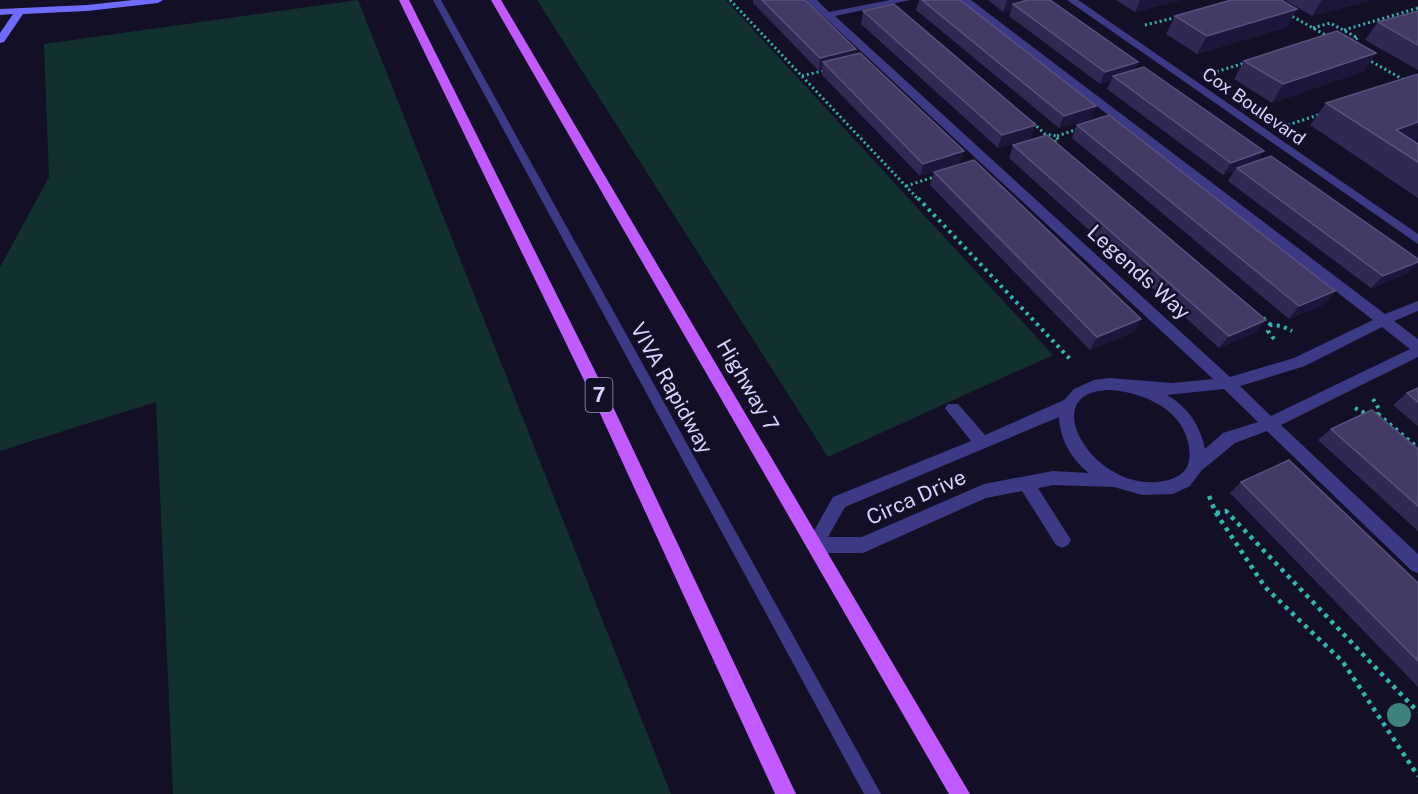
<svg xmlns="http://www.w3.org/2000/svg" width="1418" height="794" font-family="'Public Sans',sans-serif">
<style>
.green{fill:#12302f}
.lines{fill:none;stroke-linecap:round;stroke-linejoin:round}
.path-far2{stroke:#2fb8b0;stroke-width:3;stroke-dasharray:2 3;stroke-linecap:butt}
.path-far1{stroke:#2fb8b0;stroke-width:4;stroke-dasharray:3 4.5;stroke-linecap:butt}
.path{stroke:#2fb8b0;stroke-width:4.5;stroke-dasharray:4 5;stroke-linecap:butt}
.lane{fill:#3d3a85;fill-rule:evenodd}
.street{fill:#3d3a85;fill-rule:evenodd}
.secondary{fill:#6f6bff;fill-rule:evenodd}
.primary{fill:#c25bff;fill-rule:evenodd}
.tree{fill:#3d827b}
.wall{fill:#312854}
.shaded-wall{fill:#1d163a}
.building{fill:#433a66;stroke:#5a527e;stroke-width:1.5}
.labels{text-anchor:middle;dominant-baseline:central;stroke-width:5;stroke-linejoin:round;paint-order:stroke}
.far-street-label{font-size:18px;fill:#d9d4ff;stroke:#130f26}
.shield{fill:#130f26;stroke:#9e99be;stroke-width:1.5}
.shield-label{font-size:20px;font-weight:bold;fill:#d9d4ff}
.street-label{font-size:21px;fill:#d9d4ff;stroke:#130f26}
</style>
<rect width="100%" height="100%" fill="#130f26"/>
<path class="green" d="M358,0L671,794H173L156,402L0,451V267L49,177L44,44Z
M537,0H726L1053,355L828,457Z"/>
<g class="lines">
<path class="path-far2" d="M730,0L919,200
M1288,14L1329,37
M1145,25L1178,17
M1313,28L1330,23L1358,38L1349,41
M1344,30L1418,8
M1367,59L1404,80
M1212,73L1248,62
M802,76L826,70
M1033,123L1045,134L1057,136L1058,141L1051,142
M1288,125L1321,114
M1057,136L1078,129
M906,186L937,176"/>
<path class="path-far1" d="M918,198L1070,359
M1263,318L1271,325
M1274,339L1268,331L1271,325L1282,326L1292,331
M1373,399L1379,409L1378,414
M1355,408L1367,414
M1378,414L1418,448"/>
<path class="path" d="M1209,496L1216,513L1265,587L1343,662L1418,776
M1216,513L1226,511L1418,712"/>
<path class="lane" d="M433,0H441L881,794H864Z"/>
<path class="street" d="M806,0H817L829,12L890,0H910L835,16L1230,377L1294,358L1373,320L960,0H971L1385,314L1418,301V311L1394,321L1418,339V357L1281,425L1418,554V573L1412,571L1267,431L1235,443L1201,471L1190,486L1173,494L1142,495L1114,487L1053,485L1038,488L1071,540L1068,545L1062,548L1056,545L1022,491L986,498L863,553H815L809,550L806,545L833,497L971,441L948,412L945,408L948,404H958L985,435L1064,400L1074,389L1094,380L1109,378L1172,383L1213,379ZM1382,327L1410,349L1271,416L1240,386L1305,366ZM1224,389L1258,422L1223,433L1205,449C1200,425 1188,407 1167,395ZM1109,390C1141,392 1180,407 1188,442C1190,451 1191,461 1186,469C1179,478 1168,481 1157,482C1090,488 1036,391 1109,390ZM1059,417C1060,439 1071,459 1089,473L1053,471L984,484L862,537H828L845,507Z
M1067,0H1078L1418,234V244Z"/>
<path class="secondary" d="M133,0H163L158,3L87,11L23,14L4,42L0,43V33L13,14L0,15V9L87,5Z"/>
<path class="primary" d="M399,0H409L614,409L796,794H775L598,409Z
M491,0H501L970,794H949Z"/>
</g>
<circle class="tree" cx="1399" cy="715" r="12"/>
<path class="wall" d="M753,0H805L856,49L855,54L960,164L920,176L822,75V70L819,71L753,3Z
M919,0H960L1096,106L1091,119L1059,128L916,10Z
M988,0H1050L1138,62L1135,69L1258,160L1408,273L1371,288L1228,181L1234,171L1223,175L1107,89L1111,81L1100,84L1009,16L1011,10L1003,12Z
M1116,0H1181L1135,12Z
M1285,0H1372L1312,16Z
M863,11L1031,138L998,148L861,24Z
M1418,11V70L1365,40L1378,22Z
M1175,16L1287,27L1197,54L1166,34Z
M1376,53L1364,71L1272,103L1234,79L1244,61Z
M1326,103L1413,141L1418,144V198L1310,125Z
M1077,125L1335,291L1324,304L1289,319L1072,138Z
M1013,145L1256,332L1219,348L1009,158Z
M934,172L1141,319L1134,332L1090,350L930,185Z
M1418,388V426L1393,405L1407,393Z
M1331,429L1418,449V531L1318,440Z
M1241,482L1418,583V687L1230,493Z"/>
<path class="shaded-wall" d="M1007,0H1035L1013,4L1011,10L1003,12Z
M1140,0H1181L1135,12Z
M1322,0H1372L1312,16Z
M1297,9L1287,27L1197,54L1207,36Z
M856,49L854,61L823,62L822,70L819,71L820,58Z
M1376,53L1364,71L1272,103L1283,84Z
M1138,62L1132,75L1113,76L1111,81L1100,84L1105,72Z
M1096,106L1091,119L1059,128L1064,116Z
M1418,122V139L1395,147L1396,130Z
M1036,125L1031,138L998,148L1002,135Z
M964,151L960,164L920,176L923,164Z
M1264,151L1256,164L1237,168L1234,171L1223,175L1231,163Z
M1418,262V263L1408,273L1371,288L1383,276Z
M1335,291L1324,304L1289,319L1299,306Z
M1141,319L1134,332L1090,350L1097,337Z
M1266,320L1256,332L1219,348L1229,336Z"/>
<path class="building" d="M762,0H805L856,49L820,58Z
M922,0H960L1096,106L1064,116Z
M1028,0H1050L1138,62L1105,72L1013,4Z
M1231,0H1281L1297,9L1207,36L1175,16Z
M894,4L1036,125L1002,135L863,11Z
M1418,11V45L1378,22Z
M1337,31L1376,53L1283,84L1244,61Z
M860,53L964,151L923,164L823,62Z
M1144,67L1264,151L1231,163L1113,76Z
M1418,74V122L1396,130L1418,144V162L1326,103Z
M1109,115L1335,291L1299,306L1077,125Z
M1047,135L1266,320L1229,336L1013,145Z
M1271,156L1418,259V262L1383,276L1237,168Z
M974,160L1141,319L1097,337L934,172Z
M1418,388V402L1407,393Z
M1372,410L1418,449V506L1331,429Z
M1289,460L1418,583V661L1241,482Z"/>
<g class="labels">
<g class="far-street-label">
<text transform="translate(1254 106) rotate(35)">Cox Boulevard</text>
</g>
<rect class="shield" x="585.5" y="378" width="27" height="34" rx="4.5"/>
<g class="shield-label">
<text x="599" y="395">7</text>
</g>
<g class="street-label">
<text transform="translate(1139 272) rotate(42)">Legends Way</text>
<text transform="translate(748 385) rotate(60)">Highway 7</text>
<text transform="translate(672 388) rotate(61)">VIVA Rapidway</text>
<text transform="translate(916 497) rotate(-24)">Circa Drive</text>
</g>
</g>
</svg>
